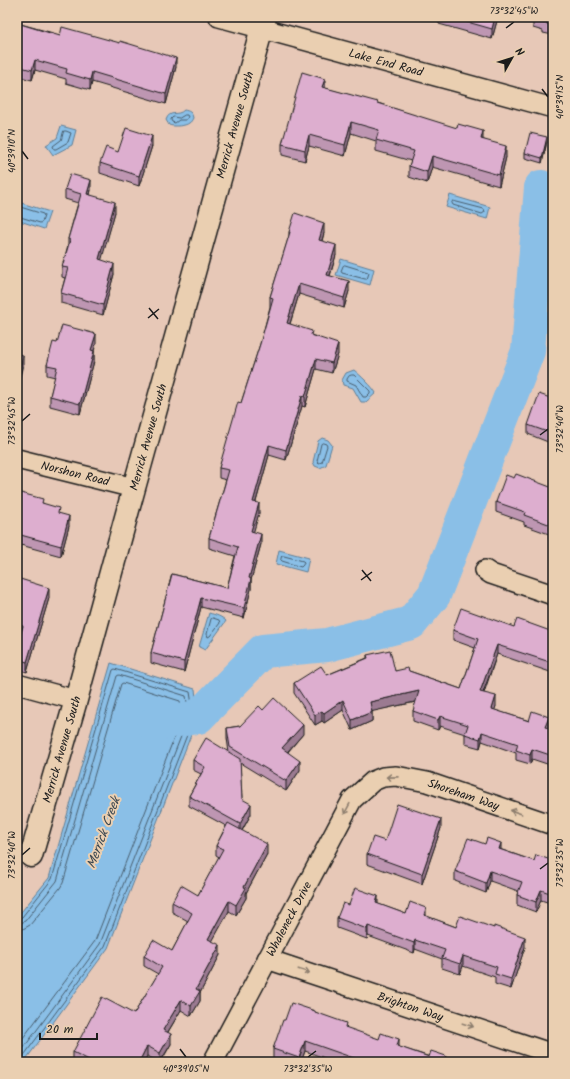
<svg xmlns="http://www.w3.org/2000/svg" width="570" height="1079" font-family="Kalam,sans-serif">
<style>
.water{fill:#8abfe7;stroke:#5e7e96}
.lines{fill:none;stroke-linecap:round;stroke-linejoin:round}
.shore{stroke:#485d6d;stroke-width:1}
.river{stroke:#8abfe7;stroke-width:34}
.minor-casing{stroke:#1c1c1c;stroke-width:22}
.tertiary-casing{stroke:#1c1c1c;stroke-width:25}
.minor{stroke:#eacfb1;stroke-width:19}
.tertiary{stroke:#eacfb1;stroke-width:22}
.wall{fill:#be96b2;stroke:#1c1c1c}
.shaded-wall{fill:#9b7a91;stroke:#1c1c1c}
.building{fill:#ddaecf;stroke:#1c1c1c}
.oneway{stroke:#8d7e6e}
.ticks{fill:none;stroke:#1c1c1c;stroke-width:1.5}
.labels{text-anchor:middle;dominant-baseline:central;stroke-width:4;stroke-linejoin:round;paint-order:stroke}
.street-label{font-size:12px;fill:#1c1c1c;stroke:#eacfb1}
.water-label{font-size:13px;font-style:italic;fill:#38454f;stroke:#eacfb1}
.neatline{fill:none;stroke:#1c1c1c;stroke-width:1.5}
.ticks-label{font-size:10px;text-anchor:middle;fill:#1c1c1c}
</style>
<rect width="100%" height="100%" fill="#e7c8b7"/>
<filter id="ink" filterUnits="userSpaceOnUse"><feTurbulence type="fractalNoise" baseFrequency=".025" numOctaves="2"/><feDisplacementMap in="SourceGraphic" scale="8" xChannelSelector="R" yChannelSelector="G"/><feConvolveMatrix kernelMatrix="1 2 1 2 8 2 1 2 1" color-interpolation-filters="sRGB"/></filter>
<g filter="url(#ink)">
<path class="water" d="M184,110C189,111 192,112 193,118C192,120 191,122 189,123C186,126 173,127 169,125L166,120C170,109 177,117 184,110Z
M61,126L76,130L72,145L53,155L46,145L57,138Z
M450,195L490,207L487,219L446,207Z
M18,202L50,212L44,229L17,220Z
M341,259L374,269L370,285L336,275Z
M354,370C360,375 373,387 376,393L366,402H361L353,388L343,385L342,380L346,373Z
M322,438L328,440L332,445L326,465L320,468L315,466L313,462L318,441Z
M279,550L309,558L306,572L276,564Z
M209,613C216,615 221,616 226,621L205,650L199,647Z
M111,663L195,689L198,717L108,948L24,1062H17V917L49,878Z"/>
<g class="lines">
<path class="shore" d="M185,115H187L188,117L186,120H179L175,123L172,122L171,120V119L173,117L179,118Z
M64,131H66L71,133L68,142L56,149H54L53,146L61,140Z
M453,201L484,209L485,212L482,214L453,205L452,203Z
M17,206L43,214L44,216L42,222L40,223L17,216
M345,265L368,272L369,273L367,279H365L342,273L341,271L343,266Z
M352,375H354L370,391V393L366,397H363L356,385L347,381V379L349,376Z
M323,443L326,444L327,446L322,462L319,463L317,461L321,444Z
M282,556H284L303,561L304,562L303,565L301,567L282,561L281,560Z
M213,618L219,620L220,623L210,636L208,637L207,634L211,619Z
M17,919L22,917L52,879L113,670L115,669L190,692L194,717L105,946L22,1058L21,1062
M17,924L21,923L25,921L57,881L117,676L119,675L186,696L189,716L100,944L17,1057
M17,930L23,929L30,925L60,888L63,883L121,684L123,683L180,701L183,715L95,941L17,1046"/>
<path class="river" d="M153,724L198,717L263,651L327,645L411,623L434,595L528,351L541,187"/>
<defs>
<g id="minor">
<path id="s1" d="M219,17L553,108"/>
<path id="s2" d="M17,459L134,488"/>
<path d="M485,570L491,574L553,595"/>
<path d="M17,684L76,700"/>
<path id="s3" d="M267,959L553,1054"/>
<path id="s4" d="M213,1062L352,800L373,781L383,777L396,776L427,782L553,825"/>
</g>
<g id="tertiary">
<path id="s5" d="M31,856L76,700L134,488L265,17"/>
</g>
</defs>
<use href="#minor" class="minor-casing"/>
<use href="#tertiary" class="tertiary-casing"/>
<use href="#minor" class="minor"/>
<use href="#tertiary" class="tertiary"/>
</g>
<path class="wall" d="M439,17H498L492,39L439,24Z
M510,17H553V35L543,33V31L533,28V23Z
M17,23L176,67L166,104L92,82L90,90L66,83V79L35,70L32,80L17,76Z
M553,36V54H551V44Z
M325,88L378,103L483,139L506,157L499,186L432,167L427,183L409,177V166L411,161L376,151V141L351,133L345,156L309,146L305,161L282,155V144Z
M547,142L542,163L525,158V153Z
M152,146L139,186L100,173V163L118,152Z
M65,189L91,190L90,195L115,212L101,260L114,274L103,315L61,303V293L65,278L62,277V267L68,245V239L78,203L65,199Z
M289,232L324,233L322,241L336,255L330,276L349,291L344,308L299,294L290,324L312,336L338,354L332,373L316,369L305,407L302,406L286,460L269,455L256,502L259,513L253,532L261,544L251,580V589L244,618L201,607L184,672L151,663V653L172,574L227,588L235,556L209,548V538L226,480L219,478V468L241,403L260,344L270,307V297L289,236Z
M57,343L96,344L94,351V361L80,414L50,406V396L55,377L47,375V365Z
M553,399V444L528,434V425Z
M514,478L553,488V542L549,540V534L524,525V522L496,512V502Z
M17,500L43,503L59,514L69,526L61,556L17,544Z
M17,578L49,598L27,672L17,669V646L20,635L17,634Z
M514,627L553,632V673L497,654L484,693L496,706L494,710L549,727L548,728L553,729V766L532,759L530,764L516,760V753L482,741L480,748L465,744V734L440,726L438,730L413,721V711L416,702L372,711V721L352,730L343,710L324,723L322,721L315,725L294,693V683L327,675L367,658V655L395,671H409L461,689L475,648L453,640V630Z
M263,710L303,734L288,752L300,770L286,791L240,763L242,799L251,814L242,831L267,854L246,893V898L236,915L229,911L212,941L220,955L200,993V1001L191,1016L181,1010L168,1032L171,1044L161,1062H159L147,1056L144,1062H74L73,1061V1052L134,1014L158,974L144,966V956L172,951L188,921L172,912V902L198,895L219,857L216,855V846L226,826L189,806V796L201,774L193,770V760L229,753L227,738V728L240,726Z
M441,828L422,884L367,864V854L385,841Z
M485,844L534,861L553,864V904L541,900L536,912L517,905V895L518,891L490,881L486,893L455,881V871Z
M378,904L406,914L426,916L456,927L525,947L511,989L495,984V977L463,966L460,974L442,968V959L415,949L414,953L368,936L367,939L337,928V918L349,905Z
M553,989V1003L552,1002V992Z
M315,1012L346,1028L399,1047L446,1062H336L305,1051L301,1062H281L273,1059V1049L285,1020Z"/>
<path class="shaded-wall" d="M495,17H498L492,39V29Z
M176,58V67L166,104V94Z
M35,60V70L32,80V70Z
M92,72V82L90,90V80Z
M325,79V90L322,87Z
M351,122V133L345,156V145Z
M483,131V142L481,139Z
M309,135V146L305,161V150Z
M152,136V146L139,186V176Z
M547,137V142L542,163V158Z
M506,146V157L499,186V175Z
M432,156V167L427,183V172Z
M91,180V190L87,204V194Z
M115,202V212L99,269V259Z
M324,223V233L319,250V240Z
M336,245V255L327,285V275Z
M114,264V274L103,315V305Z
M349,281V291L344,308V298Z
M299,284V294L287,333V323Z
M96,334V344L91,360V350Z
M338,344V354L332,373V363Z
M94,351V361L80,414V404Z
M23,355V365L17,388V378Z
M316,359V369L305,407V397Z
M302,396V406L286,460V450Z
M269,445V455L253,512V502Z
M259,503V513L251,541V531Z
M69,516V526L61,556V546Z
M261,534V544L251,580V589L244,618V608L249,578Z
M49,588V598L27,672V662Z
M201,598V607L184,672V662Z
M497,645V654L480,701V692Z
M419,691V701L370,712V702Z
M496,696V706L492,719V709Z
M343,700V710L324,723V713Z
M322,711V721L315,725V715Z
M372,712V721L352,730V720Z
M440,716V726L438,730V720Z
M549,717V727L545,737V727Z
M303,725V734L282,758V748Z
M482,732V741L480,748V739Z
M532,749V759L530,764V755Z
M300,761V770L286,791V781Z
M251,804V814L240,834V824Z
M441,819V828L422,884V874Z
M501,843V853L499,849Z
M267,844V854L246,893V898L236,915V905L244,887Z
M490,871V881L486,893V883Z
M541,890V900L536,912V902Z
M378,896V906L376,903Z
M229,901V911L208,949V939Z
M426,908V918L424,915Z
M368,926V936L367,939V929Z
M525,937V947L511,989V979Z
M415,940V949L414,953V943Z
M220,945V955L200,993V1001L191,1016V1006L196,989Z
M463,956V966L460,974V964Z
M181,1000V1010L163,1040V1030Z
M171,1034V1044L160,1062V1053Z
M399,1039V1049L397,1046Z
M305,1041V1051L301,1062H299V1058Z
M147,1046V1056L144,1062H139Z"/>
<path class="building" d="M450,17H495L492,29Z
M533,17H553V25L543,23L544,21L533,18Z
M17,23L60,36L62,27L120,43V41L176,58L166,94L92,72L90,80L66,73L67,69L35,60L32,70L17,66Z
M553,36V44H551Z
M302,72L325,79L322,87L378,102L377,103L457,128L458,124L483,131L481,139L506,146L499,175L432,156L427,172L409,166L414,151L376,140L379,130L351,122L345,145L309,135L305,150L282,144Z
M126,128L152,136L139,176L100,163L106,147L118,152Z
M530,133L547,137L542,158L525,153Z
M70,174L91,180L87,194L115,202L99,259L114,264L103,305L61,293L68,268L62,267L70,240L68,239L81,194L65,189Z
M295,213L324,223L319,240L336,245L327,275L349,281L344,298L299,284L287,323L312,331L311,335L338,344L332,363L316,359L305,397L302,396L286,450L269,445L253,502L259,503L251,531L261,534L249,578L251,579L244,608L201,598L184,662L151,653L172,574L227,588L238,547L209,538L229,470L219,468L238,402L241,403L260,344L273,298L270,297L290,232H289Z
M62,325L96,334L91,350L94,351L80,404L50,396L57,367L47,365L53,342L57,343Z
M17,354L23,355L17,378Z
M539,394L553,399L552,401H553V434L528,425Z
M516,474L553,488V532L549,530L551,525L524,515L525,512L496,502L506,475L514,478Z
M21,493L43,499L42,503L59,508L58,513L69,516L61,546L17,534V500H19Z
M17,578L49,588L27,662L17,659V646L23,626L17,624Z
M461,608L514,627L517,619L553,632V663L497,645L480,692L496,696L492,709L529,721L532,711L549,717L545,727L553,729V756L532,749L530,755L516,750L518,744L482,732L480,739L465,734L468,725L440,716L438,720L413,711L419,691L370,702L372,712L352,720L343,700L324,713L322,711L315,715L294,683L321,666L327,675L368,658L367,655L390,650L395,671L408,668L409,671L461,689L478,639L453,630Z
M274,698L303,725L282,748L300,761L286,781L230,747L227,728L240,726L259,706L263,710Z
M206,738L240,759L242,799L251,804L240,824L189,796L205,767L193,760Z
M397,804L441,819L422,874L367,854L373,837L385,841Z
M228,823L267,844L244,887L246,888L236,905L229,901L208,939L220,945L196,989L200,991L191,1006L181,1000L163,1030L171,1034L160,1053L147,1046L139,1062L136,1061V1062H88L89,1060L73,1052L102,997L134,1014L162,967L144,956L153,940L172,951L192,913L172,902L181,885L198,895L223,849L216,846Z
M468,838L485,844L487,838L501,843L499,849L534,861L536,855L551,860L550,863L553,864V894L541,890L536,902L517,895L522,882L490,871L486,883L455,871Z
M355,888L378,896L376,903L406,914L410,902L426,908L424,915L456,927L460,916L494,928V926L525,937L511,979L495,974L497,967L463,956L460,964L442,958L445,950L415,940L414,943L368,926L367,929L337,918L343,903L349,905Z
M291,1003L315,1011V1012L346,1023L345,1027L379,1039L381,1033L399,1039L397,1046L429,1057L431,1051L446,1056L444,1062H365L305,1041L299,1058L273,1049L283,1020H285Z"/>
<defs><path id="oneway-shaft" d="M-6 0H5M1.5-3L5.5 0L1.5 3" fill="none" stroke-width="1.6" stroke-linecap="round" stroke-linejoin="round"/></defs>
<g class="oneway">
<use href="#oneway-shaft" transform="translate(392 777) rotate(179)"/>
<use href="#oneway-shaft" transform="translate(347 809) rotate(118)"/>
<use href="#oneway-shaft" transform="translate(516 812) rotate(-161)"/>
<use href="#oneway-shaft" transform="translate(304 971) rotate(18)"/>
<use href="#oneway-shaft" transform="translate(468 1025) rotate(18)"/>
</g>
</g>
<path class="ticks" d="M506,28L514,22M542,89L548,97M22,151L28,159M149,308L158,319M148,318L159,309M22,421L30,414M540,435L548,429M362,570L371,581M361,580L372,572M22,855L30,848M540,869L548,863M180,1049L186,1057M308,1057L316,1051"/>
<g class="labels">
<g class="street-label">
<text stroke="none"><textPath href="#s1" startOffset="173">Lake End Road</textPath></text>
<text stroke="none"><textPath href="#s5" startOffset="759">Merrick Avenue South</textPath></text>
<text stroke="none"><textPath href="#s5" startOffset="435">Merrick Avenue South</textPath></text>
<text stroke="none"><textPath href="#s2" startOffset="60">Norshon Road</textPath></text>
<text stroke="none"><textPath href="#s5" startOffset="111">Merrick Avenue South</textPath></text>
<text stroke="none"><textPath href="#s4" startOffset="419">Shoreham Way</textPath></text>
<text stroke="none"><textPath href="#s4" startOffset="162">Whaleneck Drive</textPath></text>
<text stroke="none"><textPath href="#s3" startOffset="151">Brighton Way</textPath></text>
</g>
<g class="water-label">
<text transform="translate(104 833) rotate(-70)">Merrick Creek</text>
</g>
</g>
<rect width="570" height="1079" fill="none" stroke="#eacfb1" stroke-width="44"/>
<g transform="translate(512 58) rotate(51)" stroke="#eacfb1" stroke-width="3" paint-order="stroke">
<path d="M0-3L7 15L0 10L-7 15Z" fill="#1c1c1c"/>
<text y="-6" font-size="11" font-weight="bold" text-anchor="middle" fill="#1c1c1c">N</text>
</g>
<path d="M40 1033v6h57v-6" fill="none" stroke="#1c1c1c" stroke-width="2"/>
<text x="46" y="1033" font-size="12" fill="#1c1c1c" stroke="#eacfb1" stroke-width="3" paint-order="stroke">20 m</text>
<rect x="22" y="22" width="526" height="1035" class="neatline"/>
<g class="ticks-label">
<text x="514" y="14">73°32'45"W</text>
<text transform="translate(559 97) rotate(-90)" y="4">40°39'15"N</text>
<text transform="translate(11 151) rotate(-90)" y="4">40°39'10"N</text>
<text transform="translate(11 421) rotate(-90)" y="4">73°32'45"W</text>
<text transform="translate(559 429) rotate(-90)" y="4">73°32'40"W</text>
<text transform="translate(11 855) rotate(-90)" y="4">73°32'40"W</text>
<text transform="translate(559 863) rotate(-90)" y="4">73°32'35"W</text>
<text x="186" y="1072">40°39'05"N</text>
<text x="308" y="1072">73°32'35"W</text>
</g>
</svg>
